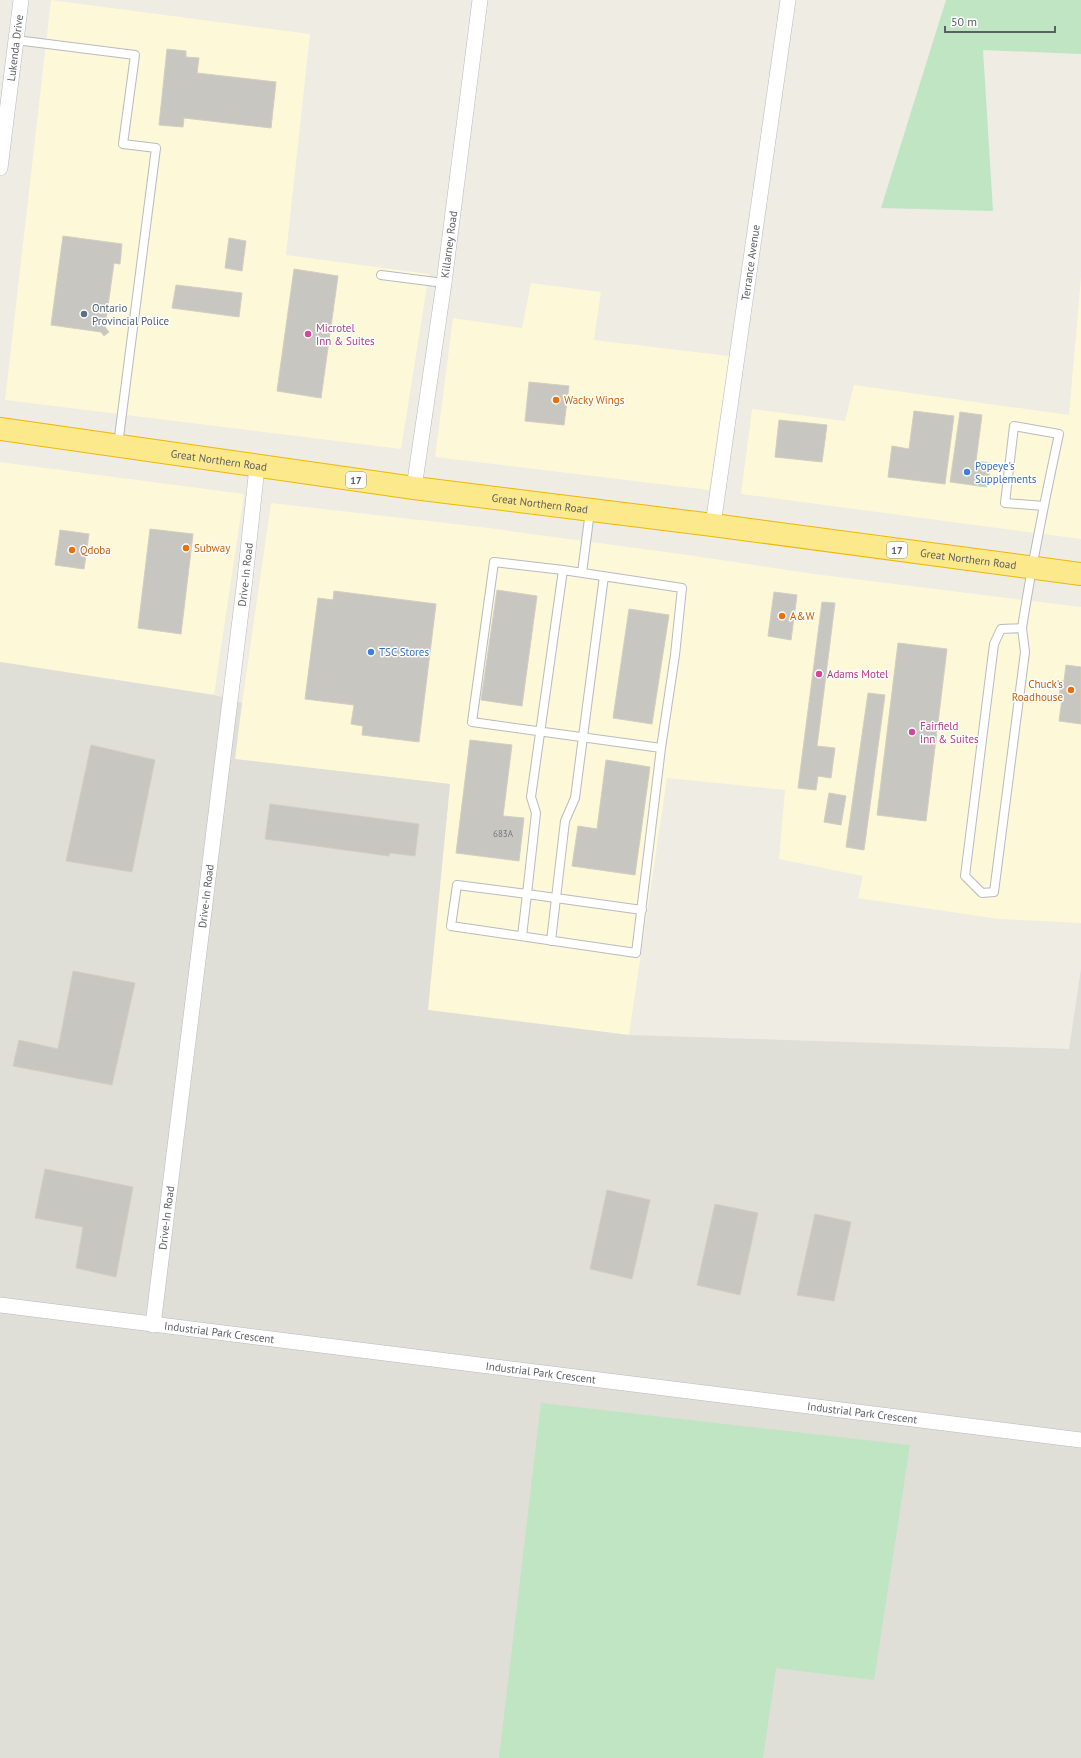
<svg xmlns="http://www.w3.org/2000/svg" width="1081" height="1758" font-family="'PT Sans',sans-serif">
<style>
.commercial{fill:#fdf8d8}
.industrial{fill:#dfded7}
.green{fill:#bfe5c3}
.building{fill:#c8c6c0;stroke:#d2cec1}
.lines{fill:none;stroke-linecap:round;stroke-linejoin:round}
.lane-casing{stroke:#b8babf;stroke-width:10}
.street-casing{stroke:#b8babf;stroke-width:16}
.highway-casing{stroke:#eeb803;stroke-width:24}
.lane{stroke:#fff;stroke-width:8}
.street{stroke:#fff;stroke-width:15}
.highway{stroke:#fce98c;stroke-width:22}
.service-dot{fill:#5c6f8a;stroke:#fff;stroke-width:1.5}
.hotel-dot{fill:#d1479c;stroke:#fff;stroke-width:1.5}
.food-dot{fill:#e8710a;stroke:#fff;stroke-width:1.5}
.shop-dot{fill:#3f7fe0;stroke:#fff;stroke-width:1.5}
.labels{text-anchor:middle;dominant-baseline:central;stroke-width:3;stroke-linejoin:round;paint-order:stroke}
.number-label{font-size:9px;fill:#76787a}
.shield{fill:#fff;stroke:#8c8e92;stroke-width:1}
.shield-label{font-size:10px;font-weight:bold;fill:#5b5e63}
.street-label{font-size:11px;fill:#5b5e63;stroke:#fff}
.service-label{font-size:11px;fill:#4e5e75;stroke:#fff;text-anchor:start}
.hotel-label{font-size:11px;fill:#b23c85;stroke:#fff;text-anchor:start}
.food-label{font-size:11px;fill:#c56008;stroke:#fff;text-anchor:start}
.shop-label{font-size:11px;fill:#366cbe;stroke:#fff;text-anchor:start}
</style>
<rect width="100%" height="100%" fill="#eeece3"/>
<path class="commercial" d="M51,0L310,34L286,255L429,274L401,449L5,400Z
M1081,277V539L741,494L752,409L845,421L854,385L1069,415Z
M531,283L601,292L594,340L729,356L709,490L435,457L453,318L522,328Z
M0,462L244,494L214,695L0,662Z
M271,503L481,527L695,556L814,574L1081,607V923L998,919L858,898L863,876L779,859L785,790L667,778L629,1035L427,1010L450,784L234,759Z"/>
<path class="industrial" d="M0,662L214,695L242,703L235,759L450,784L428,1010L629,1035L1069,1049L1081,969V1758H0Z"/>
<path class="green" d="M946,0H1081V54L983,50L993,211L881,208Z
M541,1403L910,1445L874,1680L776,1668L763,1758H499Z"/>
<path class="building" d="M167,49L186,51V57L199,58L197,73L276,82L271,128L184,118L183,127L159,125Z
M63,236L122,244L120,264L114,263L105,327L109,332L104,336L101,332L51,325Z
M229,238L246,241L242,271L225,268Z
M294,269L338,276L321,398L277,391Z
M176,285L242,293L239,317L172,308Z
M529,382L569,386L564,425L525,421Z
M914,411L954,416L945,484L888,477L892,446L909,449Z
M960,412L982,415L976,461L991,463L987,487L950,482Z
M779,420L827,425L822,462L775,457Z
M150,529L193,534L181,634L138,628Z
M60,530L89,534L84,569L55,565Z
M497,590L537,596L522,706L481,700Z
M334,591L436,604L419,742L362,735L363,726L351,724L354,705L305,699L318,598L333,600Z
M774,592L797,595L791,640L768,636Z
M822,602L835,603L817,746L835,748L831,778L818,776L816,790L798,788Z
M629,609L669,615L652,724L613,718Z
M898,643L947,649L926,821L877,815Z
M1066,665L1081,667V724L1059,721L1062,699L1059,698L1061,681H1064Z
M868,693L885,695L864,850L846,847Z
M470,740L512,745L503,816L524,818L519,861L456,853Z
M91,745L155,760L132,872L66,861Z
M606,760L650,767L635,875L572,866L578,826L597,829Z
M829,793L846,796L841,825L824,822Z
M270,804L419,824L415,856L390,853L389,856L265,839Z
M73,971L135,983L112,1085L13,1066L19,1040L58,1049Z
M45,1169L133,1187L116,1277L76,1268L83,1227L35,1218Z
M607,1190L650,1200L632,1279L590,1269Z
M715,1204L758,1213L740,1295L697,1285Z
M815,1214L851,1222L834,1301L797,1295Z"/>
<g class="lines">
<defs>
<path id="lane" d="M16,40L135,55L123,144L156,148L118,445
M381,275L444,283
M563,570L531,797L536,813L527,894L642,910
M582,573L590,511
M1022,628L1025,652L994,892L982,893L965,876L994,644L1001,629L1022,628C1032,563 1045,499 1059,434L1014,426L1005,503L1044,506
M522,936L527,894L457,885L451,926L636,953L661,748L675,655L682,588L563,570L494,562L472,722L661,748
M551,941L565,821L575,798L604,576"/>
<g id="street">
<path id="s1" d="M0,168L21,0"/>
<path id="s2" d="M414,488L444,283L480,0"/>
<path id="s3" d="M713,525L788,0"/>
<path id="s4" d="M0,1305L1081,1440"/>
<path id="s5" d="M153,1325L245,579L257,467"/>
</g>
<g id="highway">
<path id="s6" d="M0,429L414,488L713,525L1081,574"/>
</g>
</defs>
<use href="#lane" class="lane-casing"/>
<use href="#street" class="street-casing"/>
<use href="#highway" class="highway-casing"/>
<use href="#lane" class="lane"/>
<use href="#street" class="street"/>
<use href="#highway" class="highway"/>
</g>
<circle class="service-dot" cx="84" cy="314" r="4"/>
<g class="hotel-dot">
<circle cx="308" cy="334" r="4"/>
<circle cx="819" cy="674" r="4"/>
<circle cx="912" cy="732" r="4"/>
</g>
<g class="food-dot">
<circle cx="556" cy="400" r="4"/>
<circle cx="186" cy="548" r="4"/>
<circle cx="72" cy="550" r="4"/>
<circle cx="782" cy="616" r="4"/>
<circle cx="1071" cy="690" r="4"/>
</g>
<g class="shop-dot">
<circle cx="967" cy="472" r="4"/>
<circle cx="371" cy="652" r="4"/>
</g>
<g class="labels">
<g class="number-label">
<text x="503" y="833">683A</text>
</g>
<g class="shield">
<rect x="346" y="472" width="20" height="16" rx="3"/>
<rect x="887" y="542" width="20" height="16" rx="3"/>
</g>
<g class="shield-label">
<text x="356" y="480">17</text>
<text x="897" y="550">17</text>
</g>
<g class="street-label">
<text stroke="none"><textPath href="#s1" startOffset="121">Lukenda Drive</textPath></text>
<text stroke="none"><textPath href="#s2" startOffset="246">Killarney Road</textPath></text>
<text stroke="none"><textPath href="#s3" startOffset="265">Terrance Avenue</textPath></text>
<text stroke="none"><textPath href="#s6" startOffset="221">Great Northern Road</textPath></text>
<text stroke="none"><textPath href="#s6" startOffset="545">Great Northern Road</textPath></text>
<text stroke="none"><textPath href="#s6" startOffset="977">Great Northern Road</textPath></text>
<text stroke="none"><textPath href="#s5" startOffset="756">Drive-In Road</textPath></text>
<text stroke="none"><textPath href="#s5" startOffset="432">Drive-In Road</textPath></text>
<text stroke="none"><textPath href="#s5" startOffset="108">Drive-In Road</textPath></text>
<text stroke="none"><textPath href="#s4" startOffset="221">Industrial Park Crescent</textPath></text>
<text stroke="none"><textPath href="#s4" startOffset="545">Industrial Park Crescent</textPath></text>
<text stroke="none"><textPath href="#s4" startOffset="869">Industrial Park Crescent</textPath></text>
</g>
<g class="service-label">
<text x="92" y="308">Ontario<tspan x="92" dy="13">Provincial Police</tspan></text>
</g>
<g class="hotel-label">
<text x="316" y="328">Microtel<tspan x="316" dy="13">Inn &amp; Suites</tspan></text>
<text x="827" y="674">Adams Motel</text>
<text x="920" y="726">Fairfield<tspan x="920" dy="13">Inn &amp; Suites</tspan></text>
</g>
<g class="food-label">
<text x="564" y="400">Wacky Wings</text>
<text x="194" y="548">Subway</text>
<text x="80" y="550">Qdoba</text>
<text x="790" y="616">A&amp;W</text>
<text x="1063" y="684" text-anchor="end">Chuck's<tspan x="1063" dy="13">Roadhouse</tspan></text>
</g>
<g class="shop-label">
<text x="975" y="466">Popeye's<tspan x="975" dy="13">Supplements</tspan></text>
<text x="379" y="652">TSC Stores</text>
</g>
</g>
<path d="M945 26v6h110v-6" fill="none" stroke="#5b5e63" stroke-width="2"/>
<text x="951" y="26" font-size="12" fill="#5b5e63" stroke="#ffffff" stroke-width="3" paint-order="stroke">50 m</text>
</svg>
